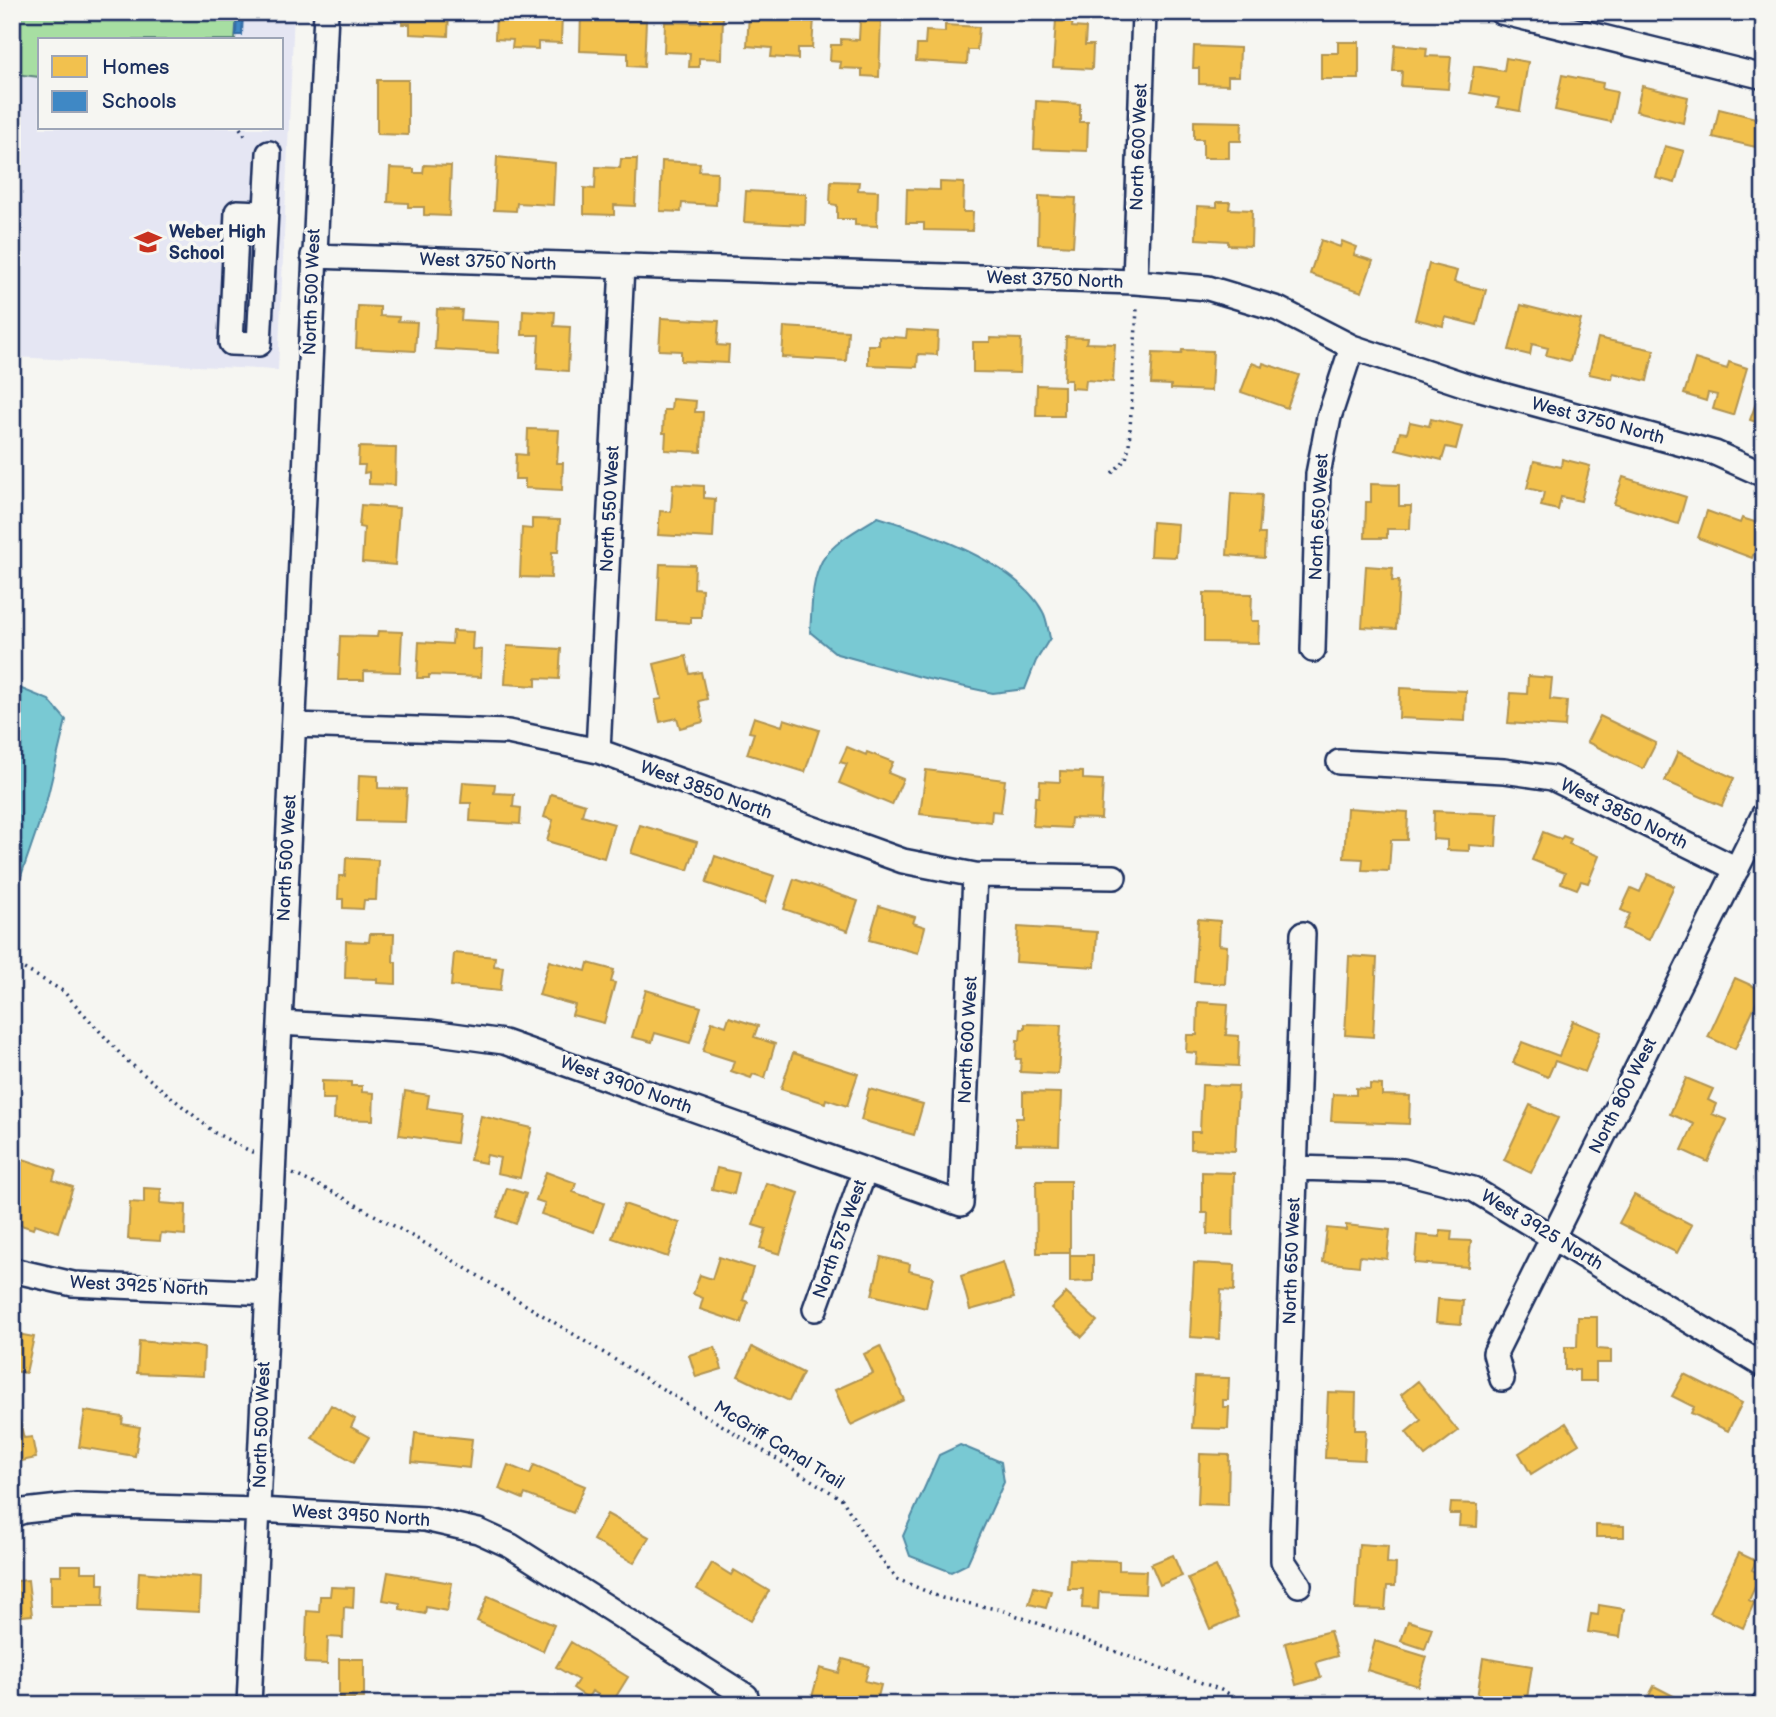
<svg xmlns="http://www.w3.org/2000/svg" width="1776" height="1717" font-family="'Balsamiq Sans',sans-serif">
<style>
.built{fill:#e5e6f3;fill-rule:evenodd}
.green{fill:#a7dea2;stroke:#618680;stroke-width:2}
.water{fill:#79c9d3;stroke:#538ba4;stroke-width:2}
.homes{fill:#f2c14e;stroke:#b29553;stroke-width:2}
.schools{fill:#3f88c5;stroke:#346da6;stroke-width:2}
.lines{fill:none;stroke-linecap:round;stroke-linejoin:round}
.minor-casing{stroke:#1b2f5e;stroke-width:28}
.path{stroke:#1b2f5e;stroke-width:3.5;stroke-dasharray:2 5;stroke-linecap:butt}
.minor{stroke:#f6f6f2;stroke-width:23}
.labels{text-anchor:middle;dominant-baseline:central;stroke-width:7;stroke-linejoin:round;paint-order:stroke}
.street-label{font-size:18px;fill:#1b2f5e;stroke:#f6f6f2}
.poi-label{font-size:18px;font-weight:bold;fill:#1b2f5e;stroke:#f6f6f2;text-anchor:start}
</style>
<rect width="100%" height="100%" fill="#f6f6f2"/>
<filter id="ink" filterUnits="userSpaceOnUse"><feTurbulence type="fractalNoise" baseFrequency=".0143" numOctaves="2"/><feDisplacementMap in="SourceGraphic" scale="14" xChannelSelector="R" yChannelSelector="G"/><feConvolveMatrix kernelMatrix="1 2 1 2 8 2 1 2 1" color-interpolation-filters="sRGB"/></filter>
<g filter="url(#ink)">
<path class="built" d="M12,12H294L278,370L12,357ZM40,40H282V128H40Z"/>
<path class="green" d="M12,12H237L235,40H40V77L15,74L12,87Z"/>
<path class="water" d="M878,517C927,532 1018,564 1043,612C1047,619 1048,630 1050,638L1036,661L1025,689L993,693L928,679L837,654L810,632C812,609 811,582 822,561C832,543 860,528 878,517Z
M12,685L49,700L66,720L46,803L21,876L12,879Z
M960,1445L1001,1462L1004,1482L967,1564L951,1572L910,1556L903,1536L939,1455Z"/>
<path class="homes" d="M402,12H449L448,36L410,34V24H402Z
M496,12L562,14L561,43L538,42V49L512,48L513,40L495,39Z
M581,12H614V19L646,21L644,67L628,66V53L580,51Z
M701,13L723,14L722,59L699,58V67H689L690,53L664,52L665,22L701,23Z
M749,14L814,18L812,48H798V59L771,57L772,48L747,46Z
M1056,19L1073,20L1072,27L1086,28L1085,45H1093L1092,69L1053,67Z
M860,20L881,21L879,77L862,76V69L840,68L841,62L830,61L831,45H841V39L859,40Z
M945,25L979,27L977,50H968L967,64L916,61L917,45H925L926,31L945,32Z
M1338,42H1359V79H1321V53H1338Z
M1395,45L1427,48L1426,56L1451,57L1448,89L1401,86L1402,71H1393Z
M1194,46L1240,48L1239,76H1228V85L1199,84V68H1193Z
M1506,58L1528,62L1520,111L1497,107L1499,98L1470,93L1474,66L1504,71Z
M1562,75L1603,83L1602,89L1617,92L1611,122L1555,110Z
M377,80H408V135L377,134Z
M1642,86L1688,97L1683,123L1636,111Z
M1036,101L1080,104V122H1088L1087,151L1034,149Z
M1719,109L1764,120V149L1713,137Z
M1194,121L1242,122L1241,141H1229V158H1203V139H1194Z
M1665,146L1684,151L1675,183L1656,178Z
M497,157L555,163L553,205L517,203L516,211L494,210Z
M621,159H637L635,206L614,205V215L584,214V188L595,189L596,167L620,168Z
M662,161L700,163L699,171L717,172L716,205L682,203L681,212L660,211Z
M424,165L451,166L449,216L424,215V207H408V203L388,202L390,168L414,169V173H423Z
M831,181L859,182L858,190L878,191L877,226L855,225V219H837V205L830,204Z
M940,182L964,183L963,212H973L972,231L924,230V223H906L907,189L940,190Z
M746,191L806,194L805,225L744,222Z
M1039,196L1076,198L1073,246L1038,244Z
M1217,202H1230L1229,209L1252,210L1251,246L1228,245V241L1196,239L1197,206L1217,207Z
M1321,240L1340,247L1342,241L1357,247L1354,255L1373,261L1362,292L1310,274Z
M1429,264L1457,271L1454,282L1486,290L1477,325L1445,317L1443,326L1415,319Z
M1521,305L1581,320L1570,361L1546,355L1548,348L1532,344L1530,355L1509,350Z
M358,306L380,307V316L399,317L398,321L417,322L415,351L356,348Z
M437,309L462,310L461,320L499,322L498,353L435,349Z
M523,310L555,312L554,326L570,327L568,371L537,369L539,335H522Z
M661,318L719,321L717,345L729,346L728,363L681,361V351L659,350Z
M784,327L848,331L846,361L782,357Z
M907,330L938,332L937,355L918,354L917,367L868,365V345H879V336L906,338Z
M1066,337L1087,338L1086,343L1115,344L1113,382L1086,380L1085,389L1071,388V380H1064Z
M990,338L1021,339L1020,373L973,372V342H990Z
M1598,338L1654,350L1647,381L1613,373L1612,379L1589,374Z
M1182,350L1213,351L1211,391L1171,389V385L1151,384L1153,353L1181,354Z
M1695,359L1727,369L1729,362L1747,368L1733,415L1713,409L1717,395L1708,393L1706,401L1684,394Z
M1252,363L1262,367L1263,363L1299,375L1287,408L1241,392Z
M1037,385L1064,386V416H1036Z
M1761,389L1764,390V425L1750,420Z
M672,399L696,401L695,412H703L701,452L665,450L666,433H663L664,410H671Z
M1431,419L1462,426L1456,449L1446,447L1442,460L1396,449L1400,432L1407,433L1410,422L1429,426Z
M528,429L559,430L557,463H563L562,490L525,488V479H515L516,454L527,455Z
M359,447L396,448L395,485L369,484V472L364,473L365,465H358Z
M1562,459L1590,466L1581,501L1561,497L1558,510L1541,506L1544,492L1527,488L1534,461L1561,467Z
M1623,477L1686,497L1678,524L1614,504Z
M673,484L704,486V498L715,499L713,538L658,535L660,511L671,512Z
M1371,484L1399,485V506H1411L1410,529H1387V538H1365L1366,502H1371Z
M1231,493L1262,495L1259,534H1265L1264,558L1227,555Z
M361,505L399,508L395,565L362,562L364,528L359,527Z
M1707,511L1740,523L1742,518L1764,525L1752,558L1698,538Z
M532,519L560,520L558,552H552L551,578L520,577L522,528L532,529Z
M1152,522L1178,524L1176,557L1150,556Z
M660,564L695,565L694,588L702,589L701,617H691V623L657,621Z
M1366,566L1393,568L1392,581H1399L1396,629L1362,627Z
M1204,593L1252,594L1251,621H1259L1258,643L1204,642Z
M378,631L402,632L400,672L364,671V680H338L340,636L377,637Z
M453,631L473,632L472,649L482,650L481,677L429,675V678H417L419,642L452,644Z
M507,646L561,649L559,679L536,678V686L505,684Z
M686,656L690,674L701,672L707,699L699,701L703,722L680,728L677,718L660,722L655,700L662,699L654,664Z
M1528,676L1552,678L1550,699L1567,701L1565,727L1508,723L1511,693L1527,694Z
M1400,688L1466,691L1465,721L1399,718Z
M1600,716L1656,743L1643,769L1587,742Z
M754,717L782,726L784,719L819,730L805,772L747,754L754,733L749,732Z
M847,747L866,755L867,752L893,762L888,773L903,779L892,805L839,783L847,764L840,762Z
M1678,752L1734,778L1722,806L1665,781Z
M926,770L1005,780L1001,812L992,811L991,822L920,814Z
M1060,771L1083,772V779L1103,780L1101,819L1071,818L1070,828L1033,826L1035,797H1039L1040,781L1060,782Z
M359,775L378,776V788L407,789L405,822L357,821Z
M463,782L495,784L494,793L514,794L513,807L521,808L520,824L470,821L471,803H461Z
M551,794L585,804L582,815L614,824L604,858L547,841L553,820L544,817Z
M1347,808L1408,812L1407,840H1391L1389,871L1362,870L1363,859L1344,858Z
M1434,811L1498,814L1496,847L1469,845V851L1447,850V840L1433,839Z
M640,825L697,842L688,870L631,853Z
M1543,832L1561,839L1563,836L1571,839L1569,844L1599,856L1588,883L1581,881L1577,889L1561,883L1565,873L1532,860Z
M715,856L774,876L765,903L706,883Z
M346,858L378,860L376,900H364L363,909L343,908V899H338L339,876H345Z
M1648,874L1674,886L1649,940L1623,929L1630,914L1621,910L1631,888L1640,892Z
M794,879L858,901L848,931L784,909Z
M879,906L915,917L913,923L925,927L918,953L869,940Z
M1198,919L1220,921L1219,945L1227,946L1225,984L1194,982Z
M1018,927L1097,932L1095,967L1016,962Z
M370,934H394L393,962H396V984L377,983V979L345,978L346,941L369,942Z
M454,953L495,957L494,966L503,967L500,991L451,986Z
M1349,956L1377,958L1373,1037L1345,1035Z
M549,961L586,971L588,963L614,970L611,982L615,983L604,1023L572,1015L575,1005L539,995Z
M1735,978L1762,990L1735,1049L1708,1037Z
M646,990L701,1007L690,1043L655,1033L652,1042L632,1037Z
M1198,1002L1228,1004L1226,1035L1239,1036L1238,1066L1196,1064L1197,1053L1186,1052L1187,1035H1197Z
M729,1017L758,1026L754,1037L775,1044L765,1078L753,1074L751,1078L731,1071L734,1061L703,1051L712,1021L726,1026Z
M1573,1021L1601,1032L1585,1072L1555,1061L1548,1077L1513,1063L1522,1042L1559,1056Z
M1025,1024L1061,1025L1058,1074L1020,1072L1021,1059H1016L1017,1040H1020L1021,1029H1025Z
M793,1053L858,1074L847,1106L826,1099L825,1103L781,1089Z
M1686,1078L1713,1089L1708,1100L1716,1104L1712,1114L1727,1120L1708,1162L1682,1150L1694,1124L1670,1114Z
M322,1081L351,1082V1086H362V1092L374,1093L373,1120L334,1119L335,1099H322Z
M1370,1084L1382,1085V1095L1410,1096L1409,1124L1331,1121L1333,1094L1356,1095V1088L1370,1089Z
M1202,1085L1238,1086L1235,1151L1191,1149V1132H1200Z
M869,1089L923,1104L914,1135L861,1120Z
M405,1091L429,1095L427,1108L460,1113L456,1143L399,1135Z
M1023,1092L1061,1093L1059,1145L1016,1144V1118H1023Z
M1530,1105L1558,1118L1531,1173L1504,1160Z
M481,1116L532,1128L520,1178L497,1173L500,1158L487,1155L485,1163L470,1160Z
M23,1159L56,1170L53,1180L73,1187L58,1232L35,1224L33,1229L12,1222V1188Z
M717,1168L739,1173L734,1194L712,1189Z
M546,1172L576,1183L573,1192L604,1203L594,1232L541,1214L545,1203L536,1200Z
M1202,1172L1234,1173L1233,1235L1207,1234L1208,1213H1202Z
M1036,1181H1070V1253H1037Z
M766,1183L799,1193L780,1254L760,1248L766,1229L753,1225Z
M144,1188L161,1189L160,1203L186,1205L185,1235L161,1233L160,1241L128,1239L130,1202L144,1203Z
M507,1188L526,1194L516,1224L497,1217Z
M1634,1195L1692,1225L1677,1253L1619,1223Z
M624,1204L680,1223L668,1257L612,1238Z
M1346,1225L1390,1230L1387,1259L1360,1256L1359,1266L1323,1262L1327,1228L1346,1230Z
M1440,1230L1452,1231L1451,1240L1471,1241L1468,1267L1415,1263L1417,1235L1440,1237Z
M1070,1255H1093V1281L1070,1282Z
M719,1257L753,1268L743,1300L748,1302L741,1323L700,1309L703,1298L693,1294L700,1275L712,1279Z
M881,1257L910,1264L909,1271L933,1277L926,1308L872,1295Z
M1003,1262L1014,1298L970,1310L961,1276Z
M1194,1263L1235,1265L1234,1291L1221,1290L1219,1339L1190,1337Z
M1066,1293L1097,1321L1082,1337L1051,1308Z
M1438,1299L1463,1301L1461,1324L1436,1322Z
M1578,1317H1597V1349L1611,1350V1363H1596V1381H1579V1370H1565V1347H1577Z
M12,1333L34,1337L26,1373L12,1371Z
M139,1341L204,1347L203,1376L137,1373Z
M880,1346L904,1400L851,1425L835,1390L873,1373L864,1354Z
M715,1347L722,1369L696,1377L689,1355Z
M752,1347L803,1373L789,1401L738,1376Z
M1684,1374L1742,1403L1728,1431L1691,1413L1694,1407L1672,1396Z
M1195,1377L1229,1378L1228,1400H1223V1407H1229L1228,1429L1192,1428Z
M1418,1381L1458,1431L1425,1456L1406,1432L1421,1420L1401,1395Z
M1328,1392L1356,1393L1355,1430H1366L1364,1460L1325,1458Z
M331,1405L355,1419L351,1427L369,1437L354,1462L312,1438Z
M85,1411L123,1417L122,1424L140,1427L135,1456L79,1447Z
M19,1419L24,1438L32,1437L36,1458L12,1463V1420Z
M1566,1423L1579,1444L1531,1474L1519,1453Z
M415,1433L472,1439L469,1468L412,1462Z
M1200,1454L1229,1455L1228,1505L1198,1504Z
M508,1465L530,1474L534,1465L585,1486L573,1513L525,1494L523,1499L499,1489Z
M1451,1503L1478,1504L1477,1527L1459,1526L1460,1514H1450Z
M607,1514L649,1537L634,1563L593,1540Z
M1596,1525L1624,1526V1537H1596Z
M1359,1544L1388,1546L1387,1563L1396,1564L1395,1586H1387L1385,1610L1355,1609Z
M1739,1553L1756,1561L1752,1570L1761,1574L1749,1600L1754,1603L1743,1628L1710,1612Z
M1173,1555L1182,1576L1160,1585L1151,1564Z
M1070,1559L1119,1561V1570L1146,1571L1145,1594L1099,1592L1098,1609L1082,1608L1083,1589H1068Z
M712,1563L731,1575L734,1570L769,1591L751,1621L697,1589Z
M61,1565H81V1572H98V1584H104L103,1606H51V1575H61Z
M1216,1566L1238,1617L1210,1629L1188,1578Z
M139,1572L200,1577L199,1612L137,1609Z
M388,1572L452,1583L447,1611L426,1607L425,1614L400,1609V1603L383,1600Z
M28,1580L32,1615L12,1617V1587L17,1586V1581Z
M331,1587L354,1588L353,1608L344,1607L343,1638L328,1637L327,1664L305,1663L307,1611L319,1612L320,1596H330Z
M1034,1587L1051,1591L1046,1608L1029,1604Z
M488,1596L554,1625L543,1651L477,1621Z
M1599,1605L1624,1609L1620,1637L1588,1632L1591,1614L1598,1615Z
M1408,1621L1432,1628L1425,1649L1401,1641Z
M1330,1631L1337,1656L1316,1662L1321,1678L1296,1685L1285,1643Z
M1375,1641L1427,1657L1418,1686L1367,1670Z
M571,1642L628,1677L612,1703L592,1691L588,1698L573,1688L578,1680L556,1667Z
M1483,1658L1532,1666L1526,1705L1477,1698Z
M339,1659H364V1698H339Z
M843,1659L869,1666L865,1681L881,1685L876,1705H840L812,1697L820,1668L839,1673Z
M1654,1686L1691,1705H1644Z"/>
<path class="schools" d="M237,12H243L242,35H236Z"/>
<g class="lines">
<defs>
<path id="minor" d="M1501,12L1764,77
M266,213L237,212L231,343L259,344L269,153
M313,256L1135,282L1208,288L1278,309L1352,347L1466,385L1715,453L1764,475
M1135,282L1144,12
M1313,650L1318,474L1329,417L1352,347
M294,725L508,732L598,751L903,861L975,875L1114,877
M598,751L622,266
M1339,762L1504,771L1552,778L1737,869
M280,1023L431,1032L504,1042L961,1204L975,875
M1295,1168L1403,1171L1473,1189L1764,1366
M12,1270L73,1284L268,1293
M815,1309L865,1170
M1502,1379L1495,1353L1764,814
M12,1515L24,1511L77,1505L258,1510L425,1519L478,1531L511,1546L746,1696L742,1705
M1299,1585L1283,1561V1536L1303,934
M249,1705L326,12
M1763,1705L1764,1703"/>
</defs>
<use href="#minor" class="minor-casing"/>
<path class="path" d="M240,128L246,137
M1112,473L1126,459L1129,446L1137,308
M12,962L63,991L125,1059L215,1133L256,1154
M293,1174L335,1193L428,1245L842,1499L868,1542L897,1579L942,1598L1001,1610L1219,1689L1252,1705"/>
<use href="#minor" class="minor"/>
</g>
</g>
<defs>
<symbol id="school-bare" viewBox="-9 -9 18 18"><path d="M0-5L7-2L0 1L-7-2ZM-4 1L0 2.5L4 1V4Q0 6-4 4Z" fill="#c8321e" stroke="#f6f6f2" stroke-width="2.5" paint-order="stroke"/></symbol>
</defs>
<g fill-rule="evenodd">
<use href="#school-bare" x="129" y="223" width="38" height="38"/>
</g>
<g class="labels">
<g class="street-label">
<text transform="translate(1139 147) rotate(-88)">North 600 West</text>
<text transform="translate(488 262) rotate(2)">West 3750 North</text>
<text transform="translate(1055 280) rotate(2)">West 3750 North</text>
<text transform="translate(312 292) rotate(-88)">North 500 West</text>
<text transform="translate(1598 421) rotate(15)">West 3750 North</text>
<text transform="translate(610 509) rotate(-87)">North 550 West</text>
<text transform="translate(1319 517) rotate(-87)">North 650 West</text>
<text transform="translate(706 790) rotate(20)">West 3850 North</text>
<text transform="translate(1624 814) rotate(26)">West 3850 North</text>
<text transform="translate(287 858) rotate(-87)">North 500 West</text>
<text transform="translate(968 1040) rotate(-87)">North 600 West</text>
<text transform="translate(626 1085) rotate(20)">West 3900 North</text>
<text transform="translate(1623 1096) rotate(-63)">North 800 West</text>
<text transform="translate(1542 1230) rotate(31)">West 3925 North</text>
<text transform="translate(840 1239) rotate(-70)">North 575 West</text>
<text transform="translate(1292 1261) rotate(-88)">North 650 West</text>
<text transform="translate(139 1286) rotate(3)">West 3925 North</text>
<text transform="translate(262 1425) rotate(-88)">North 500 West</text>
<text transform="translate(779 1445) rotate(32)">McGriff Canal Trail</text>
<text transform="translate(361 1516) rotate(4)">West 3950 North</text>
</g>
<g class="poi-label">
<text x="169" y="232">Weber High<tspan x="169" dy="21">School</tspan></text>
</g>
</g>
<rect width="1776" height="1717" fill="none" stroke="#f6f6f2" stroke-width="42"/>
<rect x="21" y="21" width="1734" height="1675" fill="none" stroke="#1b2f5e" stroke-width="2.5" filter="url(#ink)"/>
<rect x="38" y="38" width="245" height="91" fill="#f6f6f2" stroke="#9ea6b7" stroke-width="2"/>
<rect x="52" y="56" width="35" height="21" fill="#f2c14e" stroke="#9ea6b7" stroke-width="2"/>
<text x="102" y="74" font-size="21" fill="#1b2f5e">Homes</text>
<rect x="52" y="91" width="35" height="21" fill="#3f88c5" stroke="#9ea6b7" stroke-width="2"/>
<text x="102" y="108" font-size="21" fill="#1b2f5e">Schools</text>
</svg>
